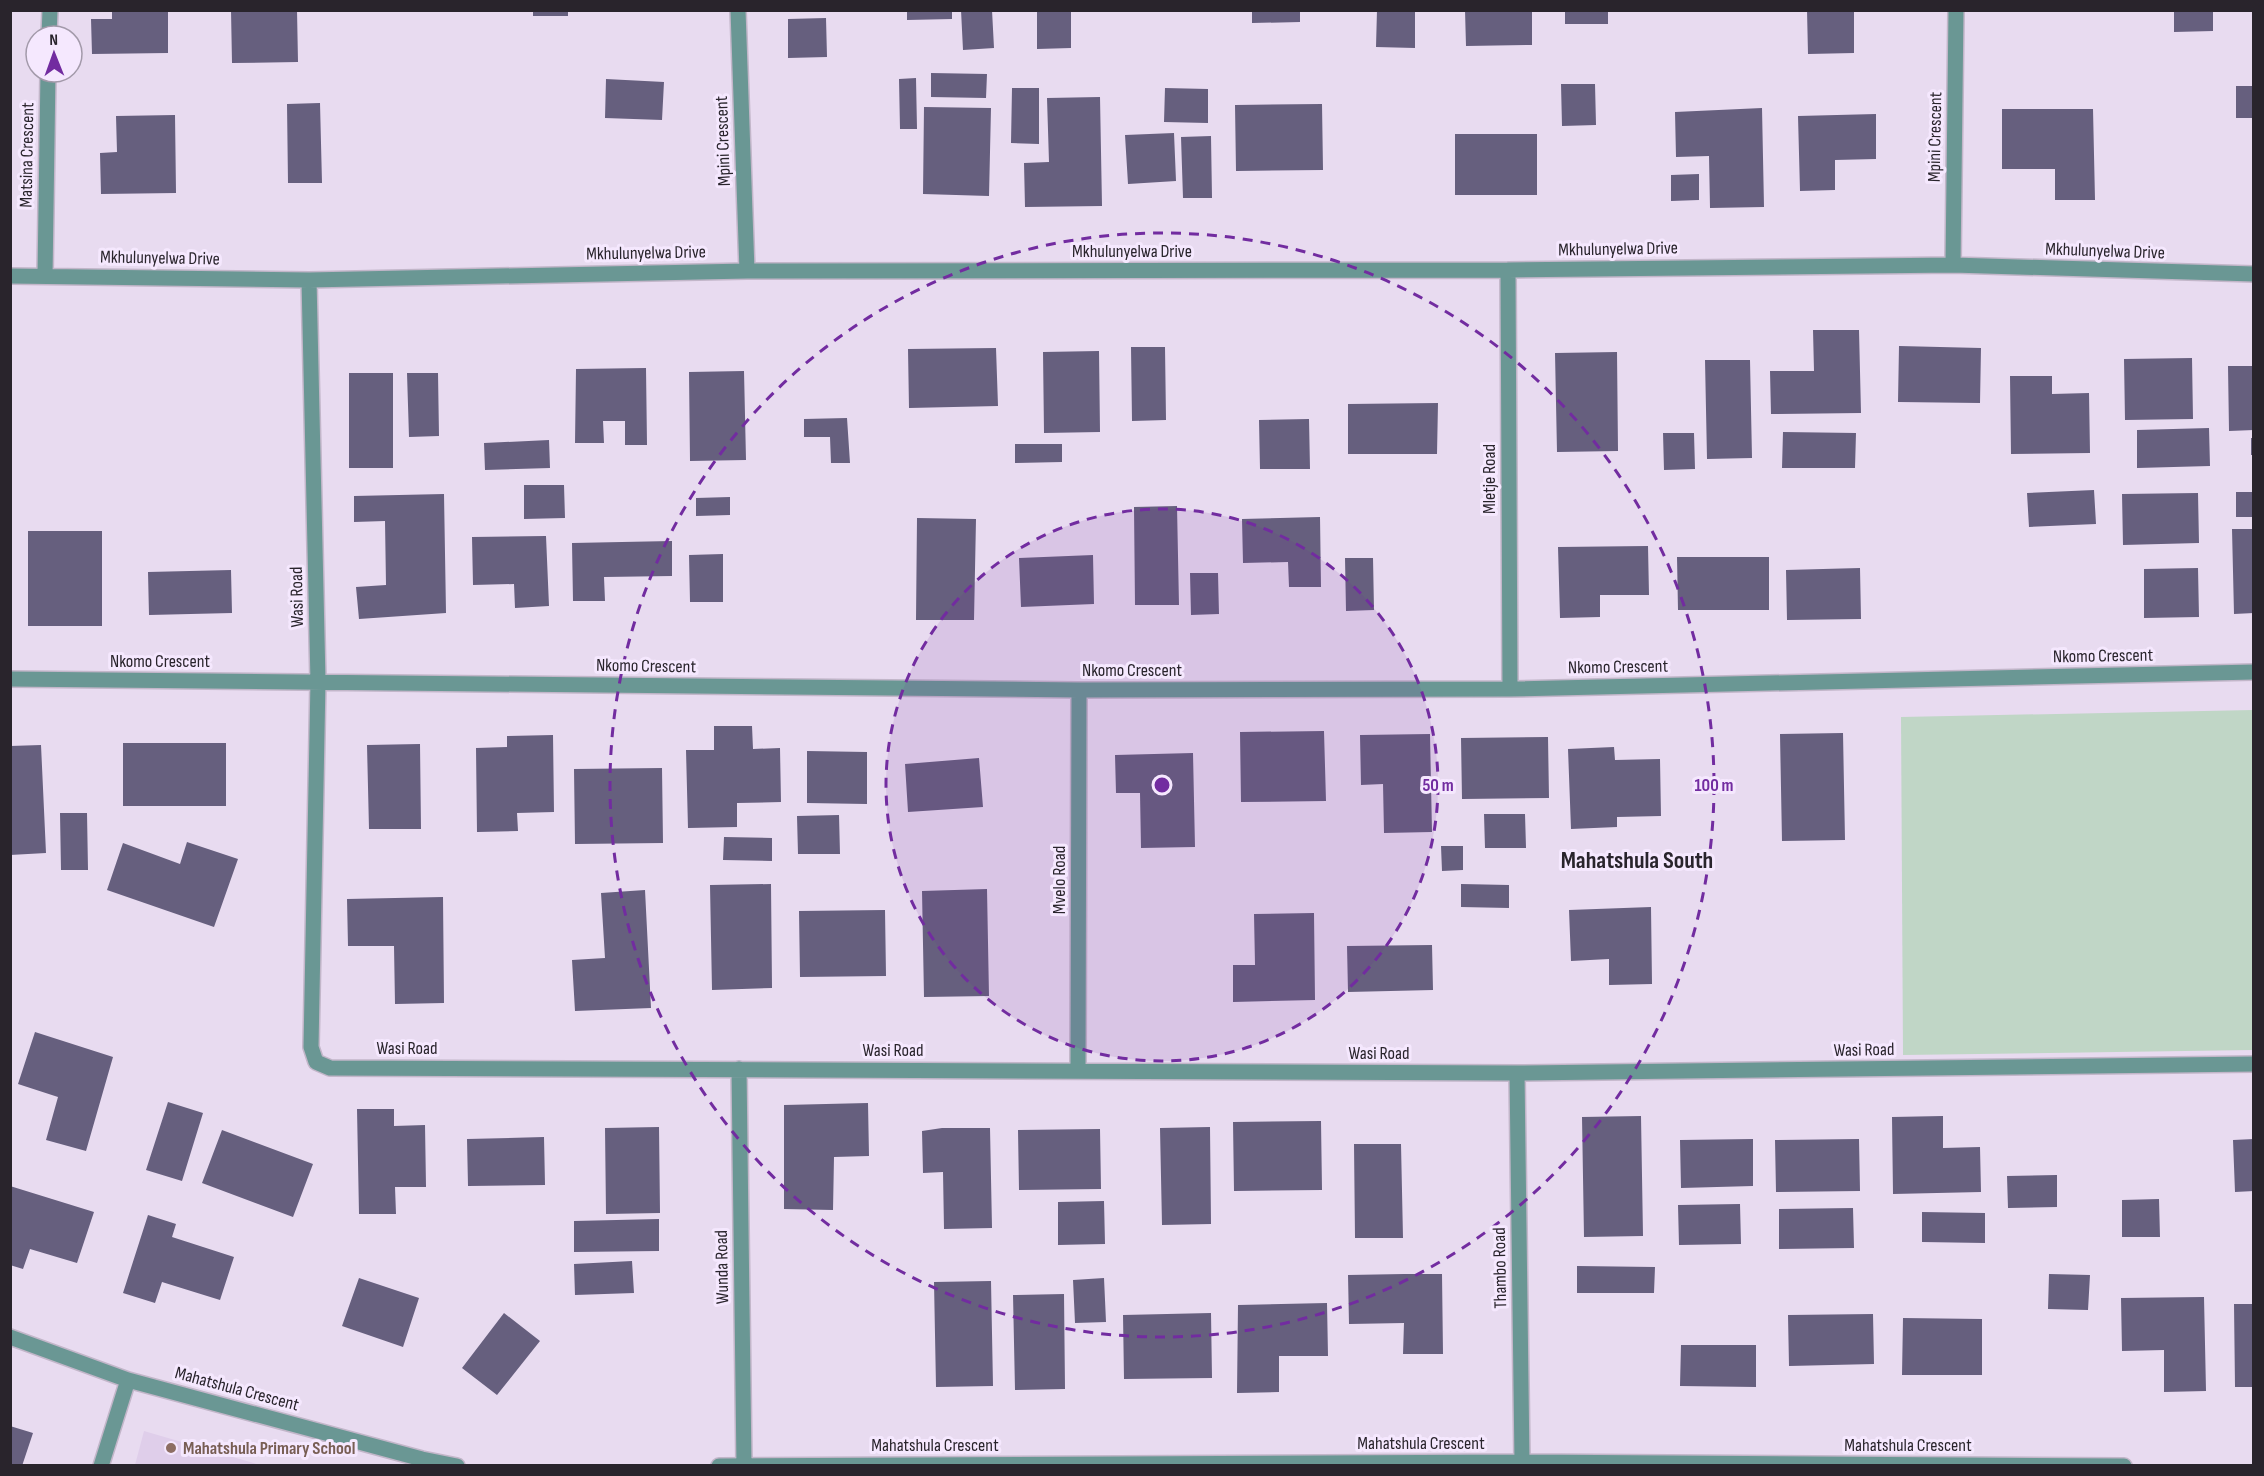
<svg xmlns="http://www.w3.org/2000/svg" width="2264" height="1476" font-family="'Sofia Sans Condensed',sans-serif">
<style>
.built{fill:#dfceea}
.green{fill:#c0d6c6}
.building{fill:#665f7e}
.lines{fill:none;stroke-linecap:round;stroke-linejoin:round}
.minor-casing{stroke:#c2b6c9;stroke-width:18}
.minor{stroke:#6a9794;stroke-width:15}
.ring{fill:none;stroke:#722ca0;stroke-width:3;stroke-dasharray:10 8}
.education-dot{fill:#8d6e63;stroke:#f5e8fe;stroke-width:2}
.labels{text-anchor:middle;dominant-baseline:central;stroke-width:6;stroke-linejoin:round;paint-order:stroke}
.street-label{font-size:18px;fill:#29242c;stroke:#f5e8fe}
.education-label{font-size:18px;font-weight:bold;fill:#785e54;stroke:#f5e8fe;text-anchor:start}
.district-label{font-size:24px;font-weight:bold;fill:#29242c;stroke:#f5e8fe}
.centre{fill:#722ca0;stroke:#f5e8fe;stroke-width:3}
.ring-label{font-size:18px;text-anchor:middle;font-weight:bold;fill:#722ca0;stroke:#f5e8fe;stroke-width:6;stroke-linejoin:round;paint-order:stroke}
</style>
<rect width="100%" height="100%" fill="#e8dbf0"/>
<path class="built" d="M144,1431L260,1465H135Z"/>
<path class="green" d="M2253,710V1050L1903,1055L1901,717Z"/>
<path class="building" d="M112,10H168V53L92,54L91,19H112Z
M231,10H297L298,62L232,63Z
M533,10H568V16H533Z
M907,10H952V19L907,20Z
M961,10H992L994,48L963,50Z
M1252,10H1300V22L1252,23Z
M1377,10H1415V48L1376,47Z
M1465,10H1532V45L1466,46Z
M1565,10H1608V24H1565Z
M1807,10H1854V53L1808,54Z
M2174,10H2213V31L2174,32Z
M1071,11V48L1037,49V12Z
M826,18L827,57L788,58V19Z
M931,73L987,74L986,98L931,97Z
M916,78L917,129H900L899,79Z
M606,79L664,82L662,120L605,118Z
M1561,84H1595L1596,125L1562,126Z
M2236,86H2254V118H2236Z
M1012,88H1039V144L1011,143Z
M1165,88L1208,89V123L1164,122Z
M1100,97L1102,206L1025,207L1024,163L1049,162L1047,98Z
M320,103L322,183H288L287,104Z
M1322,104L1323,170L1236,171L1235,105Z
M924,107L991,108L989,196L923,194Z
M1762,108L1764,207L1710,208L1709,156L1676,157L1675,112Z
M2002,109H2093L2095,200H2055V169H2002Z
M1876,114V159L1835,160V190L1800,191L1798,116Z
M175,115L176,193L101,194L100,153L117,152L116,116Z
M1174,133L1176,181L1128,184L1125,135Z
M1455,134H1537V195H1455Z
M1211,136L1212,198H1183L1181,137Z
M1699,174V200L1671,201V175Z
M1813,330H1859L1861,413L1771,414L1770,371H1814Z
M1899,346L1981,348L1980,403L1898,402Z
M1131,347H1165L1166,420L1132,421Z
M996,348L998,406L909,408L908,349Z
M1099,351L1100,432L1044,433L1043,352Z
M1617,352L1618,451L1557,452L1555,353Z
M2192,358L2193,419L2125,420L2124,359Z
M1705,360H1750L1752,458L1707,459Z
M2228,366H2254V430L2229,431Z
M646,368L647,445H625V421H603L604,443H575L576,369Z
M744,371L746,460L690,461L689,372Z
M349,373H393V468H349Z
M407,373H438L439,436L409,437Z
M2010,376H2052V394L2089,393L2090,453L2011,454Z
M1438,403L1437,454H1348V404Z
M847,418L850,463H831L830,437H804V419Z
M1309,419L1310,469H1260L1259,420Z
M2209,428L2210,466L2137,468V430Z
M1783,432L1856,433L1855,468H1782Z
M1663,433H1694L1695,469L1664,470Z
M2251,438H2254V455H2251Z
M549,440L550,468L485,470L484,443Z
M1015,444H1062V462L1015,463Z
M524,485H564L565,518L524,519Z
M2094,490L2096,524L2029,527L2027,493Z
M2236,492H2254V517H2236Z
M2198,493L2199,543L2123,545L2122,494Z
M444,494L446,613L359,619L356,587L386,585L385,521L354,522V496Z
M730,497V515L696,516V498Z
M1177,506L1179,605H1135L1134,507Z
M1320,517L1321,587H1289L1288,562L1243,563L1242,519Z
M917,518L976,519L974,620H916Z
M2232,529H2254V613L2234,614Z
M28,531H102V626H28Z
M546,536L549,606L515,608L514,584L473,585L472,537Z
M672,541V576L604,577L605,601H573L572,543Z
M1648,546L1649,595H1600V617L1560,618L1558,547Z
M723,554V602H690L689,555Z
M1093,555L1094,604L1021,607L1019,558Z
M1677,557H1769V610H1678Z
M1345,558H1373L1374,610L1346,611Z
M1860,568L1861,619L1787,620L1786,570Z
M2198,568L2199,617L2144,618V569Z
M231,570L232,613L149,615L148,572Z
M1190,573H1218L1219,614L1191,615Z
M714,726H752L753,749L780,748L781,802L737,803V827L688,828L686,750H714Z
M1324,731L1326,801L1241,802L1240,732Z
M1843,733L1845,840L1782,841L1780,734Z
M1430,734L1432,832L1384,833L1383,784L1361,785L1360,735Z
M553,735L554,812L517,813L518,831L477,832L476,748L507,747V736Z
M1548,737L1549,798L1462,799L1461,738Z
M123,743H226V806H123Z
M420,744L421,829H369L367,745Z
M41,745L46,853L10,855V746Z
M1614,747L1615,760L1660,759L1661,816L1617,817V827L1571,829L1568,749Z
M807,751L867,752V804L807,803Z
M1193,753L1195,847L1141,848L1140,793H1116L1115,755Z
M979,758L983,807L908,812L905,764Z
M662,768L663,843L575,844L574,769Z
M60,813H87L88,870H61Z
M1484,814H1525L1526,848H1485Z
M839,815L840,854H798L797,816Z
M724,837L772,838V861L723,860Z
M187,842L238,859L214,927L107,890L123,843L180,864Z
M1441,846H1463V870L1442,871Z
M771,884L772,988L712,990L710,885Z
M1461,884L1509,885V908L1461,907Z
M987,889L989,996L924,997L922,891Z
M645,890L651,1008L575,1011L572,960L605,958L601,893Z
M443,897L444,1003L395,1004L394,946H348L347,899Z
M1651,907L1652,984L1609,985V959L1571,961L1569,910Z
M885,910L886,976L800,977L799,911Z
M1314,913L1315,1000L1233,1002V965H1255L1254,914Z
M1432,945L1433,990L1348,992L1347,946Z
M35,1032L113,1057L86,1151L46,1140L58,1097L18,1084Z
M168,1102L203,1113L182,1181L146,1170Z
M868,1103L869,1156L834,1157L833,1210L784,1209V1105Z
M357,1109H394V1126L425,1125L426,1187H395L396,1214H359Z
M1641,1116L1643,1236L1584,1237L1582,1117Z
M1943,1116V1148L1980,1147L1981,1192L1893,1194L1892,1117Z
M1321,1121L1322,1190L1234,1191L1233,1122Z
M659,1127L660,1213L606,1214L605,1128Z
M1210,1127L1211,1224L1162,1225L1160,1128Z
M942,1128H990L992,1228L944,1229L943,1172L923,1173L922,1131Z
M1100,1129L1101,1189L1019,1190L1018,1130Z
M222,1130L313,1164L293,1217L202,1183Z
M544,1137L545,1185L468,1186L467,1139Z
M1753,1139V1186L1681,1188L1680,1140Z
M1859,1139L1860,1191L1776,1192L1775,1140Z
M2254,1139V1191L2235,1192L2233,1140Z
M1354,1144H1401L1403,1238H1355Z
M2057,1175V1207L2008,1208L2007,1176Z
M10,1186L94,1212L77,1263L30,1249L23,1269L10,1265Z
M2159,1199L2160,1237H2122V1200Z
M1104,1201L1105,1244L1058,1245V1202Z
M1740,1204L1741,1244L1679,1245L1678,1205Z
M1853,1208L1854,1248L1779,1249V1209Z
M1922,1212L1985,1213V1243L1922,1242Z
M148,1215L176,1224L172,1237L234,1257L220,1300L162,1282L155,1303L123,1293Z
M659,1219V1251L574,1252V1221Z
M632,1261L634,1293L575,1295L574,1264Z
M1577,1266L1655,1267L1654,1293H1577Z
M1404,1274H1442L1443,1354H1403L1404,1323L1349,1324L1348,1275Z
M2049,1274L2090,1275L2088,1310L2048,1309Z
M359,1278L419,1298L403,1347L342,1326Z
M1104,1278L1106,1322L1075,1323L1073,1280Z
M991,1281L993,1386L936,1387L934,1282Z
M1064,1294L1065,1389L1015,1390L1013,1295Z
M2204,1297L2206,1391L2164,1392V1350L2122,1351L2121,1298Z
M1327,1303L1328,1356H1279V1392L1237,1393L1238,1305Z
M2234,1304H2254V1387H2235Z
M504,1313L540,1341L497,1395L462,1368Z
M1211,1313L1212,1378L1124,1379L1123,1315Z
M1873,1314L1874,1364L1789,1366L1788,1315Z
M1903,1318L1982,1319V1375H1902Z
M1681,1345H1756V1387L1680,1386Z
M10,1426L33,1433L22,1466H10Z"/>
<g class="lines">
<defs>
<path id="minor" d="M738,10L747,271
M49,36L50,10
M1953,265L1956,10
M1508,270L1510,689
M10,276L309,280L747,271L1508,270L1953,265L2254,274
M45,276L48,72
M309,280L318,681L311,1047L316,1062L330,1068L1517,1073L2254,1064
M10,679L1079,690L1510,689L2254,672
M739,1069L744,1465
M1078,1070L1079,690
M1517,1073L1522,1462
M10,1337L128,1380L422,1459L457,1466
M101,1466L128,1380
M719,1466L1522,1462L2124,1466"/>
</defs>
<use href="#minor" class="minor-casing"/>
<use href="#minor" class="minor"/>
</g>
<circle cx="1162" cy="785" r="276" fill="#722ca0" fill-opacity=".12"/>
<g class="ring">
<circle cx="1162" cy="785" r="276"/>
<circle cx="1162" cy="785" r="552"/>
</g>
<circle class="education-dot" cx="171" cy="1448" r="6"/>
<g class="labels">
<g class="street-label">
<text transform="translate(1935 137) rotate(-89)">Mpini Crescent</text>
<text transform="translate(723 141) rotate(-92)">Mpini Crescent</text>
<text transform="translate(27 155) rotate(-89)">Matsina Crescent</text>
<text transform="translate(1618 249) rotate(-1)">Mkhulunyelwa Drive</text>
<text x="1132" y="251">Mkhulunyelwa Drive</text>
<text transform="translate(2105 251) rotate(2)">Mkhulunyelwa Drive</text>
<text transform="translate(646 253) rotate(-1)">Mkhulunyelwa Drive</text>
<text transform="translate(160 258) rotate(1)">Mkhulunyelwa Drive</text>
<text transform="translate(1489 479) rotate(-90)">Mletje Road</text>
<text transform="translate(297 597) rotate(-91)">Wasi Road</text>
<text transform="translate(2103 656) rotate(-1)">Nkomo Crescent</text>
<text x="160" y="661">Nkomo Crescent</text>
<text transform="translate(646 666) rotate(1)">Nkomo Crescent</text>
<text transform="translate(1618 667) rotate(-1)">Nkomo Crescent</text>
<text x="1132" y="670">Nkomo Crescent</text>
<text transform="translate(1059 880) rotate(-90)">Mvelo Road</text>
<text x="407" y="1048">Wasi Road</text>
<text x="893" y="1050">Wasi Road</text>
<text transform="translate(1864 1050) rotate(-1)">Wasi Road</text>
<text x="1379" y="1053">Wasi Road</text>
<text transform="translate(722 1267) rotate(-91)">Wunda Road</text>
<text transform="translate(1500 1268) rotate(-91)">Thambo Road</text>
<text transform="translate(237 1389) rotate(15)">Mahatshula Crescent</text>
<text x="1421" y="1443">Mahatshula Crescent</text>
<text x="935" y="1445">Mahatshula Crescent</text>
<text x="1908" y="1445">Mahatshula Crescent</text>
</g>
<g class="education-label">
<text x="183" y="1448">Mahatshula Primary School</text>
</g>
<g class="district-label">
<text x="1637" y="860">Mahatshula South</text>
</g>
</g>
<circle cx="1162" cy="785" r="9" class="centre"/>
<g class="ring-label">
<text x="1438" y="791">50 m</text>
<text x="1714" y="791">100 m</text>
</g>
<rect width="2264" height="1476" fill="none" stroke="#29242c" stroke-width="24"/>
<g transform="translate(54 54) rotate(359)"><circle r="28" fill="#f5e8fe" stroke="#a39aaa" stroke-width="1.5"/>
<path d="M0-4.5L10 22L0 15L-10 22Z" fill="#722ca0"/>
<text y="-9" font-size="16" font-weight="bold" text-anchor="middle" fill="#29242c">N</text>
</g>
</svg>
